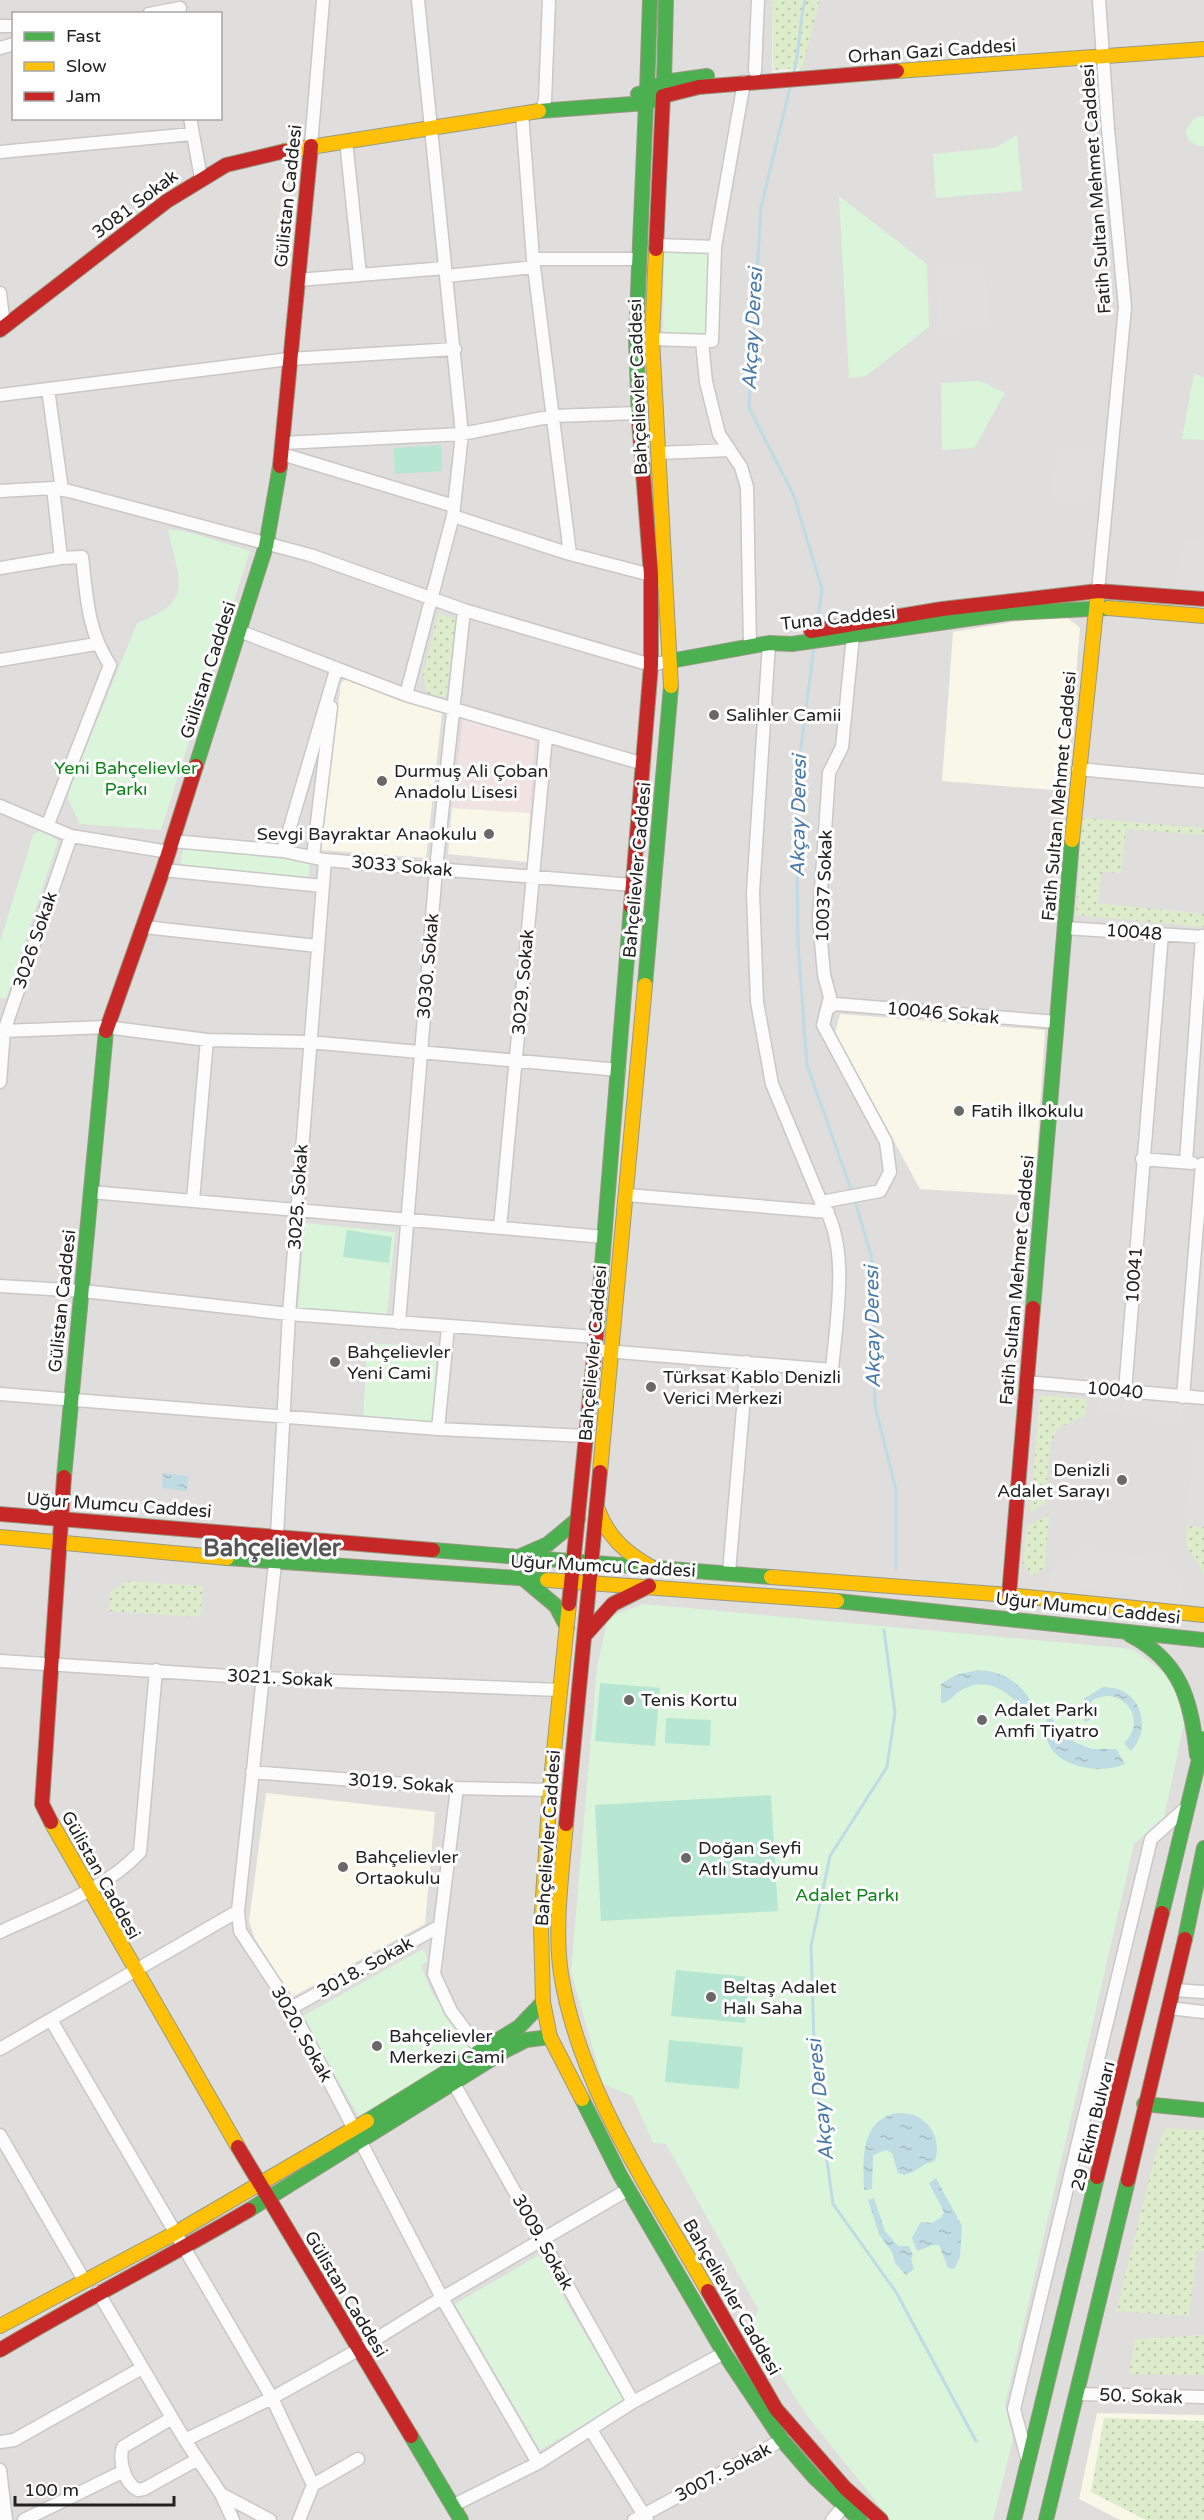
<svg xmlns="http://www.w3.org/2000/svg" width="1204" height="2520" font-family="'Varela Round',sans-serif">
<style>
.residential{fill:#dfdedc;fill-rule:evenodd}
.commercial{fill:#f1e3e1}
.education{fill:#f8f7e8}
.grass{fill:url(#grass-dots)}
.park{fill:#daf5da}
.pitch{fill:#b7e6d2}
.parking{fill:#e0dfde}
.water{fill:url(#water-ripples)}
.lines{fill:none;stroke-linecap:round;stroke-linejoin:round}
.stream{stroke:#bfdbe3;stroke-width:3}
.street-casing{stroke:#c9c8c7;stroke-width:15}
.fast-casing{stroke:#999a82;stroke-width:16}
.slow-casing{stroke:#999a82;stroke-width:16}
.jam-casing{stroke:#999a82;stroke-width:16}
.street{stroke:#fdfcfc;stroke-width:12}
.fast{stroke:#4caf50;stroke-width:14}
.slow{stroke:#ffc107;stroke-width:14}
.jam{stroke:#c62828;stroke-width:14}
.poi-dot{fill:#6a6968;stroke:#fff;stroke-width:2}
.labels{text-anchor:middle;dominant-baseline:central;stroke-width:6;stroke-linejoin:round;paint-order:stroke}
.street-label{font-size:18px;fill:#222;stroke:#fff}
.poi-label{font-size:18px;fill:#222;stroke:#fff;text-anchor:start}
.park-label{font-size:18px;fill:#0c8416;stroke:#fff}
.water-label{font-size:20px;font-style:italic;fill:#4a7aab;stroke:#fff}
.district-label{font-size:24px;font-weight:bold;fill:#555;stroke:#fff}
</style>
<defs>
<pattern id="grass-dots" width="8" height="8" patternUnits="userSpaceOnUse" patternTransform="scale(1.5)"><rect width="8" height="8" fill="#ddeccb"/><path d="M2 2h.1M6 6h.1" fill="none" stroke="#bdcaae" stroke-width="1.8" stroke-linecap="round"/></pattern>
<pattern id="water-ripples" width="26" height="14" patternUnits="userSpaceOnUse" patternTransform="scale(1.5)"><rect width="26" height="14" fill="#bfdbe3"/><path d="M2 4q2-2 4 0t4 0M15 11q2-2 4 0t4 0" fill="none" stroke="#a4bcc2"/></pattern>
</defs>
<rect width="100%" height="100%" fill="#f0eeeb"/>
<path class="residential" d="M0,0H772V73L796,82L819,0H1204V2520H0ZM14,14H220V118H14Z"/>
<path class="commercial" d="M463,719L535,739L530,813L452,808Z"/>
<path class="education" d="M1063,614L1080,628L1066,791L942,781L953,632Z
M348,678L442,713L426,858L321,850L341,683Z
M452,808L530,813L527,862L448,854Z
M840,1014L1045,1030L1034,1196L920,1189L835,1033Z
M266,1793L435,1812L425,1924L292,1997L255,1939L249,1921Z
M1097,2413L1204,2415V2520H1120L1079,2499Z"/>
<path class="grass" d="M772,0H820L802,68L773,70Z
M438,613L456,619L446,697L428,695L423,675Z
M1083,818L1204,828V835L1126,829L1121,873L1102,872L1098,903L1204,914V927L1076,915Z
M1040,1395L1087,1399L1086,1415L1058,1428L1050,1446L1045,1504L1030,1512Z
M1049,1514L1045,1567L1032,1577L1023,1564L1027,1527Z
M1187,1526L1204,1527V1574L1186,1545Z
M127,1581L203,1586L200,1617L109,1611L110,1592Z
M1165,2128L1204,2130V2251H1197L1189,2316L1116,2311L1156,2152Z
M1204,2335V2375L1129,2374L1135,2339Z
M1104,2418L1204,2421V2520H1146L1091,2492Z"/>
<path class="park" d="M1204,116V146H1197L1188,140L1186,130L1194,118Z
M1017,135L1022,191L936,198L933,154L995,148Z
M839,196L927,264L929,327L866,376L849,378Z
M664,252L711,253L710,334L663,333Z
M1194,373L1204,378V440L1182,439Z
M981,381L1005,393L974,448L942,450L941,383Z
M168,529L188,532L250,551L161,830L80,824L68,799L70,787L137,623C197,601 178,580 168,529Z
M42,829L58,841L6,999L0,998V942L33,835Z
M187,848L310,862L308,879L184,865L180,863L183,850Z
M305,1223L395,1232L387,1315L298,1310Z
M367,1343L437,1347L433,1423L363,1420Z
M643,1604L1133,1649L1163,1672L1179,1697L1184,1724L1164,1817L1134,1844L1005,2405L1013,2439L993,2520H891L808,2417L750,2327L758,2309L666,2144L653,2143L632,2096L603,2084L571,1972L597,1667L608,1618Z
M423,1949L428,1960L421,1966L432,1993L472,2050L360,2118L301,2017Z
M539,2255L624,2401L540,2450L455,2304Z"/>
<path class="pitch" d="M441,445L442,471L395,474L393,448Z
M347,1230L392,1237L389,1263L343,1257Z
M600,1683L660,1688L655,1746L595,1741Z
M666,1718L711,1720L710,1746L665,1743Z
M771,1795L778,1911L601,1921L595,1805Z
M676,1970L750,1977L745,2023L671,2016Z
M669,2040L743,2047L739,2089L665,2082Z"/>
<path class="parking" d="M985,268L987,327L939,332L936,270Z
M1056,448L1094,449L1091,499L1053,498Z
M1184,537L1204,539V592L1179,590Z
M1098,1398L1182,1405L1181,1420L1097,1413Z
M1194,1444L1204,1445V1527L1187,1526Z
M1082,1549L1163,1556L1182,1581L1181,1597L1049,1587L1050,1573Z
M603,2084L632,2096L653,2143L666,2144L758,2310L750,2327L744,2332Z"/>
<path class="water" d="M163,1473L188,1476L187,1491L162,1488Z
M978,1670C1004,1671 1023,1684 1034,1707L1032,1719C1014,1697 990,1672 960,1691C953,1695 949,1703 941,1703V1684L956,1675Z
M1101,1688C1137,1683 1155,1725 1131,1751L1124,1743C1149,1720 1122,1684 1093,1700L1087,1709L1090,1720L1085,1722L1081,1709L1084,1699Z
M1047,1712L1062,1732L1076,1743L1092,1749H1116L1125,1764C1101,1775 1051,1768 1046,1735C1045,1728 1047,1719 1047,1712Z
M897,2113C925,2111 943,2135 935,2161L925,2164L913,2172L904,2175L898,2173L892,2153L886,2150L873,2155L872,2189L864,2190C863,2160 860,2120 897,2113Z
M936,2178L962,2226L960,2257L954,2269L948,2268L939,2245H933L917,2251L912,2238L921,2222L932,2223L942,2217L944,2212L929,2183Z
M874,2198L885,2231L898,2246H909L913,2255L911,2259L914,2269L906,2275L895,2263L892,2252L879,2234L868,2200Z"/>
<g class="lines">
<path class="stream" d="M794,72C800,48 799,24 805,0
M791,84L761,207L749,408L794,496L822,589L817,625
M814,647L796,786L798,943L807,1065L852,1192
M854,1198L872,1258L875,1406L896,1490V1569
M884,1630L895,1713L887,1767L830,1856L811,1946L815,2074L833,2204L896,2292L976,2441"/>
<defs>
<path id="street" d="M149,14L180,8
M0,26H14
M0,48L14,44
M755,71L758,0
M542,110L545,100L549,0
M522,114L533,259L570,554
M190,118L201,178
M346,141L360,275
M311,146L323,0
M0,152L192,134
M655,245L715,247L744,82
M533,259H639
M446,276L534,267
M298,280L445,268
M0,293L4,326
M652,339L712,341L715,247
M702,341L706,382L719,434L741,467L747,487L750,646
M48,389L62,490
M0,395L289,359L455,349
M283,443L462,434L553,416L638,413
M658,453L730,450
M282,454L454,506
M0,491L53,488L69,491L310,555L464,610L651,665L670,661
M453,516L570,554L651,575
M0,568L61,558
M1098,591L1125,307L1108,129L1099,0
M239,631L406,695L644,764
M0,660L96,644
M406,695L453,516L462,434L418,0
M1078,769L1204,781
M0,806L71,836L169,852
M48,824L110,665C87,630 87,597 82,557L61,558L53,488
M172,841L283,851L325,860L633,885
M283,851L336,670
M313,856L331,707
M163,870L323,886
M144,927L317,946
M1064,928L1204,937
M830,1007L835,1004L1057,1022
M4,1031L106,1027L207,1040L309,1042L619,1070
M0,1082L4,1031L71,836
M1142,1159L1192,1163
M1186,1162L1202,936
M91,1192L604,1237
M627,1195L828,1212
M193,1200L207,1040
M821,1202L880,1191L890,1172L886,1142L823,1025L830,997L824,975L819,919L829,773L842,747L853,636
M500,1228L546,737
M0,1286L83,1291L289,1314L596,1337
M399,1323L436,869L464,610
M594,1350L832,1370C836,1320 851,1244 821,1202L772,1084L757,1002L753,892L769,643
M1026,1382L1204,1398
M1125,1391L1162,934
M0,1394L438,1429L587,1436
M1183,1397L1202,1164
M438,1429L448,1327
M277,1535L289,1314L325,860
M275,1563L238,1911L240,1931L291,2008L442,2298L538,2463
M729,1572L747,1362
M0,1661L261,1678L560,1690
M252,1772L457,1788L550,1790
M457,1788L434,1974L451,2011L481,2051
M0,1932C47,1910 104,1891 140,1852L156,1670
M1174,1990L1204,1992
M291,2008L440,1926
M1169,2008L1204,2012
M51,2020L272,2398L313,2485L299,2520
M0,2049L238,1911
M453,2082L633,2402
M0,2135L84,2280
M98,2292L185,2440L272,2398L358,2350L442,2298L629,2189
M1078,2394L1204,2397
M172,2418L123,2447C118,2460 125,2484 138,2490L144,2489L198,2459
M591,2430L647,2520
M185,2440L221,2494L233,2520
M0,2442L14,2440L142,2368
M1027,2458L1014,2409L1151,1839L1187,1807
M0,2470L6,2520
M313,2485L358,2459
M221,2494L270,2520
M452,2506L538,2463L633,2402L724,2353
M24,2520L124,2471
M634,2520L782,2440
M832,2520L843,2507"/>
<path id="fast" d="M666,0L664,82L707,76
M638,94L647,92L650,0
M539,111L646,103L663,96L664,82L647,92L646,103L636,338L639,421
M670,661L769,643L792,644L1009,613L1108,608
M196,766L266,546L280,466
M645,985L671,686
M1033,1308L1072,840
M597,1327L631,907
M64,1477L106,1031
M433,1550L771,1577
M227,1558L547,1580
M516,1558L548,1544L578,1519
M525,1580L556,1606L567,1627
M837,1601L1204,1640
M1130,1635C1182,1662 1191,1701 1197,1755
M1162,1913L1204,1739
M1185,1939L1204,1848
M582,2099L620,2175L724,2353L782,2440L815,2478L860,2520
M1144,2104L1204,2110
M367,2121L519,2027L543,2002
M249,2210L506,2050L526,2040L550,2037
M411,2436L461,2520
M1014,2520L1097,2177
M1046,2520L1128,2180"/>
<path id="slow" d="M897,71L1204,49
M285,151L539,111
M656,249L652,339L671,686
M1108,608L1204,616
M1072,840L1098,591
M600,1472L645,985
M598,1510C608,1537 626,1553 651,1567
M0,1537L227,1558
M771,1577L1009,1595L1204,1615
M547,1580L837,1601
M569,1604L550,1790L541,1927L543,2002L550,2037L582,2099
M51,1822L238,2147
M566,1824C562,1870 554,1928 561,1974C580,2090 651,2191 708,2291
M0,2326L177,2232L367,2121"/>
<path id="jam" d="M656,249L663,96L699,87L897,71
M0,330L167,201L226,165L285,151
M280,466L311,146
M811,631L942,609L1098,591L1204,599
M631,907L651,665V575L639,421
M106,1031L163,870L196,766
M0,1514L433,1550
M1009,1595L1033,1308
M569,1604L597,1327
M586,1634L613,1604L649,1586
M51,1822L42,1804L64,1477
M566,1824L600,1472
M238,2147L411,2436
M1097,2177L1162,1913
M1128,2180L1185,1939
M708,2291L776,2409L845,2488L881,2520
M0,2350C82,2301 167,2258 249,2210"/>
</defs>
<use href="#street" class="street-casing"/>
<use href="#fast" class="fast-casing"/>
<use href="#slow" class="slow-casing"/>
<use href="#jam" class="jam-casing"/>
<use href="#street" class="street"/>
<use href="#fast" class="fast"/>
<use href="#slow" class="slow"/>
<use href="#jam" class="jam"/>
</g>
<g class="poi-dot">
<circle cx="714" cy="715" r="6"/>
<circle cx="382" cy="781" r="6"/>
<circle cx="489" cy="834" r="6"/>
<circle cx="959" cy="1111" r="6"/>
<circle cx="335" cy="1362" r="6"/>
<circle cx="651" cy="1387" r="6"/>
<circle cx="1122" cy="1480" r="6"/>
<circle cx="629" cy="1700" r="6"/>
<circle cx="982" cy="1720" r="6"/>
<circle cx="686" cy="1858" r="6"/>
<circle cx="343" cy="1867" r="6"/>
<circle cx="711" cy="1997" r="6"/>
<circle cx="377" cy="2046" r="6"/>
</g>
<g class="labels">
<g class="street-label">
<text transform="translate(932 51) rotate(-4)">Orhan Gazi Caddesi</text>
<text transform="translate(1096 189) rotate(-94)">Fatih Sultan Mehmet Caddesi</text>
<text transform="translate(288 196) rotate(-84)">Gülistan Caddesi</text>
<text transform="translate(135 204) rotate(-37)">3081 Sokak</text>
<text transform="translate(638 387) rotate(-92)">Bahçelievler Caddesi</text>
<text transform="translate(838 618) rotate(-6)">Tuna Caddesi</text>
<text transform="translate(208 670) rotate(-72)">Gülistan Caddesi</text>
<text transform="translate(1059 796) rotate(-85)">Fatih Sultan Mehmet Caddesi</text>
<text transform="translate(402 866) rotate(5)">3033 Sokak</text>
<text transform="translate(637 870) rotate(-85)">Bahçelievler Caddesi</text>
<text transform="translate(824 886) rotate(-88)">10037 Sokak</text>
<text transform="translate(1134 932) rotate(4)">10048</text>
<text transform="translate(35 940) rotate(-71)">3026 Sokak</text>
<text transform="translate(428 966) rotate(-85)">3030. Sokak</text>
<text transform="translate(523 982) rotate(-85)">3029. Sokak</text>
<text transform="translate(943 1013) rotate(5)">10046 Sokak</text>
<text transform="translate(298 1197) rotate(-86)">3025. Sokak</text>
<text transform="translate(1134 1275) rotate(-86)">10041</text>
<text transform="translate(1017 1280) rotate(-85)">Fatih Sultan Mehmet Caddesi</text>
<text transform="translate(62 1301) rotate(-84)">Gülistan Caddesi</text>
<text transform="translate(593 1353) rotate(-85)">Bahçelievler Caddesi</text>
<text transform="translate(1115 1390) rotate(5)">10040</text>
<text transform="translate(119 1505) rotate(4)">Uğur Mumcu Caddesi</text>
<text transform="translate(603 1566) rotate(3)">Uğur Mumcu Caddesi</text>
<text transform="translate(1088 1608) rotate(6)">Uğur Mumcu Caddesi</text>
<text transform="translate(280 1678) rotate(3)">3021. Sokak</text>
<text transform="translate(401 1783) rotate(4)">3019. Sokak</text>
<text transform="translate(548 1838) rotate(-86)">Bahçelievler Caddesi</text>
<text transform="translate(101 1875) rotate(61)">Gülistan Caddesi</text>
<text transform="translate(365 1967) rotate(-29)">3018. Sokak</text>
<text transform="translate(302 2034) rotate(61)">3020. Sokak</text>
<text transform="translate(1093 2126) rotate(-76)">29 Ekim Bulvarı</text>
<text transform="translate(543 2242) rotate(61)">3009. Sokak</text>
<text transform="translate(346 2294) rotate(59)">Gülistan Caddesi</text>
<text transform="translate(732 2297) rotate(60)">Bahçelievler Caddesi</text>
<text transform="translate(1141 2396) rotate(2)">50. Sokak</text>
<text transform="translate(723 2472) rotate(-28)">3007. Sokak</text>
</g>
<g class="poi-label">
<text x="726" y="715">Salihler Camii</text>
<text x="394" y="771">Durmuş Ali Çoban<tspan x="394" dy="21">Anadolu Lisesi</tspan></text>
<text x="477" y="834" text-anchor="end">Sevgi Bayraktar Anaokulu</text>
<text x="971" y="1111">Fatih İlkokulu</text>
<text x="347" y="1352">Bahçelievler<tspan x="347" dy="21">Yeni Cami</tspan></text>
<text x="663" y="1377">Türksat Kablo Denizli<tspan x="663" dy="21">Verici Merkezi</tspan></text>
<text x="1110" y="1470" text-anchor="end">Denizli<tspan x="1110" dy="21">Adalet Sarayı</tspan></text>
<text x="641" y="1700">Tenis Kortu</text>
<text x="994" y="1710">Adalet Parkı<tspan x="994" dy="21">Amfi Tiyatro</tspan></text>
<text x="698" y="1848">Doğan Seyfi<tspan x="698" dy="21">Atlı Stadyumu</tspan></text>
<text x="355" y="1857">Bahçelievler<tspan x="355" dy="21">Ortaokulu</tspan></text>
<text x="723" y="1987">Beltaş Adalet<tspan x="723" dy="21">Halı Saha</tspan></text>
<text x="389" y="2036">Bahçelievler<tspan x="389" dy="21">Merkezi Cami</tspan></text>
</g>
<g class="park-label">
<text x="126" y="768">Yeni Bahçelievler<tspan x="126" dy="21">Parkı</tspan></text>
<text x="847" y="1895">Adalet Parkı</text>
</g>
<g class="water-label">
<text transform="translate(753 329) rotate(-87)">Akçay Deresi</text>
<text transform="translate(799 816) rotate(-89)">Akçay Deresi</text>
<text transform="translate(873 1327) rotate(-91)">Akçay Deresi</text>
<text transform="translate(821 2100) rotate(-96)">Akçay Deresi</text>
</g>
<g class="district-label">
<text x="272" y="1548">Bahçelievler</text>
</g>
</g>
<rect x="12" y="12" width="210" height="108" fill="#ffffff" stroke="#a7a7a7" stroke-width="1.5"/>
<rect x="24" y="32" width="30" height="9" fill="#4caf50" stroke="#a7a7a7" stroke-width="1.5"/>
<text x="66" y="42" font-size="18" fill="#222222">Fast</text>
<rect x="24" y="62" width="30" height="9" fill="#ffc107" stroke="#a7a7a7" stroke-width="1.5"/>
<text x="66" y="72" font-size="18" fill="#222222">Slow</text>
<rect x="24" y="92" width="30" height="9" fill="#c62828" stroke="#a7a7a7" stroke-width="1.5"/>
<text x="66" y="102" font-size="18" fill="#222222">Jam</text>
<path d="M15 2496v9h159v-9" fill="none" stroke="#222222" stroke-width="3"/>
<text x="24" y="2496" font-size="18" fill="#222222" stroke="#ffffff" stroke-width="4.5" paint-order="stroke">100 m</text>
</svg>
